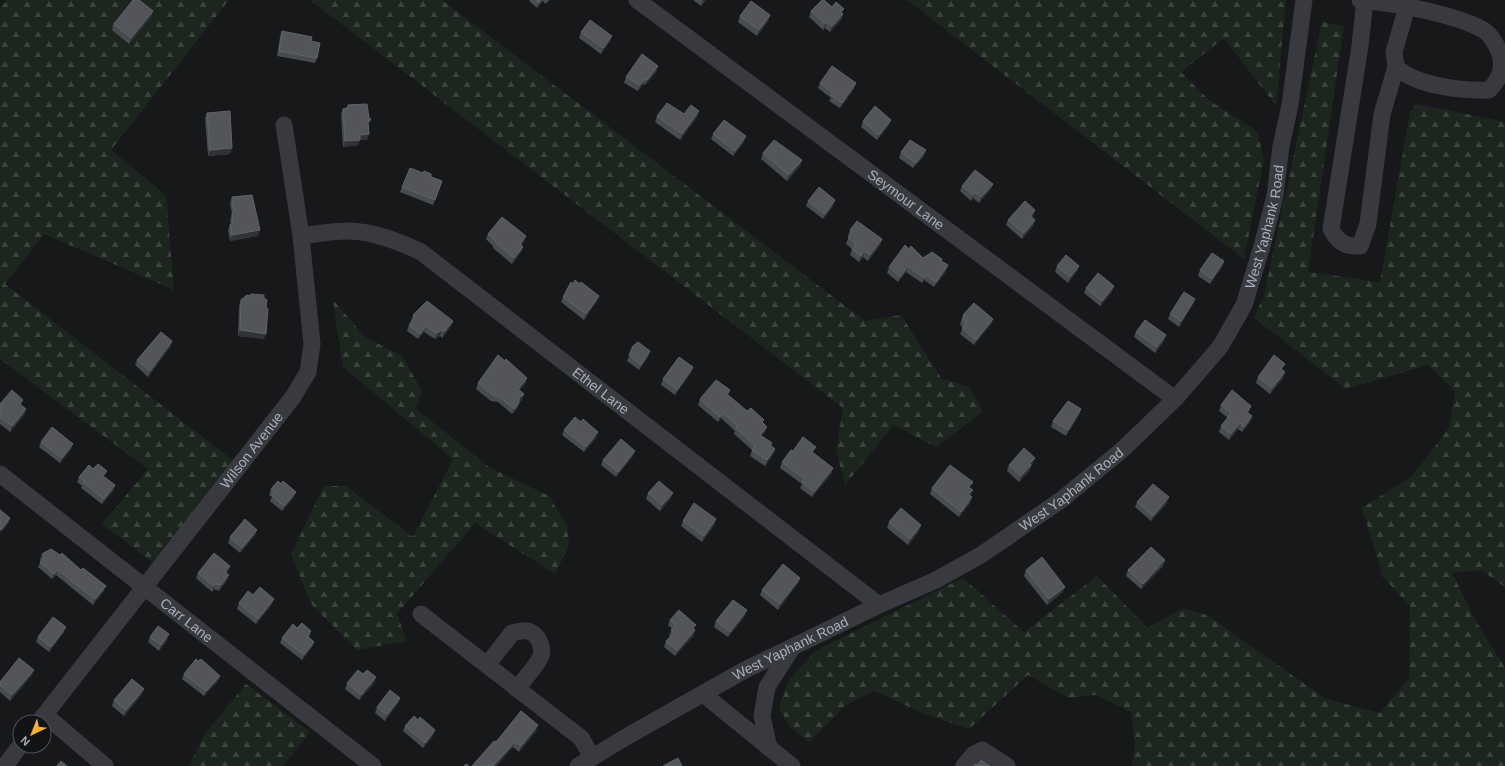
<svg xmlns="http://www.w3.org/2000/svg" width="1505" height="766" font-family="Arial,sans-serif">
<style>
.forest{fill:url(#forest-firs)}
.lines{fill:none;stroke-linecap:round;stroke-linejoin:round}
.minor{stroke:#383a3f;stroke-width:17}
.wall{fill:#484b4f}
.shaded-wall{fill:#303235}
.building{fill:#53555b;stroke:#60636a}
.labels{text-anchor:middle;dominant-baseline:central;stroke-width:4;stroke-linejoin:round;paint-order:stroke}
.street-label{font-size:14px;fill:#a9afbb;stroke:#121315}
</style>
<defs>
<pattern id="forest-firs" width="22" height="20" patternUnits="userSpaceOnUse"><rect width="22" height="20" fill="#1d261e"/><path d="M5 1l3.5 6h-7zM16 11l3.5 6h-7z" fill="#3b433d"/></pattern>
</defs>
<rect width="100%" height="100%" fill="#17181a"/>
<path class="forest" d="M7,0H229L111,150L166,195L174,290L44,234L5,284L235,462L154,563L102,524L148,469L0,359V9Z
M310,0H442L865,321L901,315L941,378L969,387L983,412L936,447L894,425L845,485L836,450L843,408Z
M907,0H1286L1276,106L1224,38L1181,72L1209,100L1257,131L1264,160L1244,259Z
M1322,22L1344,26L1308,272L1380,282L1410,112L1417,104L1505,122V587L1481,570L1452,573L1477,623L1505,668V766H1132L1135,746L1131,712L1096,695L1069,698L1028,675L969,729L922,713L874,691L846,705L809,742L790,727L779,708L788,681L815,651L963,578L1024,632L1097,576L1148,628L1183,608L1207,615L1326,699L1380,713L1409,678L1410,606L1383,577L1362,508L1413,475L1449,428L1455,391L1428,365L1346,389L1254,318L1264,295Z
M333,300L365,337L402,356L422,391L416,409L489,467L549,496L567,526L569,545L555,574L475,523L397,614L407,641L357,650L311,604L291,554L324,486H346L413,537L453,459L343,367Z
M246,684L310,732L283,766H189L204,735Z"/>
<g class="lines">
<g class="minor">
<path id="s1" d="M637,0L1175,399"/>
<path d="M1360,0C1393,3 1457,14 1485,31C1488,33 1491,37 1493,40C1505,58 1505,74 1489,90C1462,91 1416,86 1396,67"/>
<path d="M1365,0L1360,46L1331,229C1338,242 1345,247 1360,246L1368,224L1382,114L1396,67L1394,52L1409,0"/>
<path id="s2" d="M301,236C316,234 332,231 347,231C373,231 398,241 421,252L879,605"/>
<path id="s3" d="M0,474L373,766"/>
<path d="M421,614L581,738L592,757"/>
<path d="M487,665L512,633C517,632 523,630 528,631C540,635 545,650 539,660C533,670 524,679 517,689"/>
<path d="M703,694L792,766"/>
<path d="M45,715L105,766"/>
<path id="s4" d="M39,722L293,397L308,372L312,344L301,236L284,125"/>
<path d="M769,748L762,716L767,687L792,648"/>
<path d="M5,766L20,746"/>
<path id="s5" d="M578,766L626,737L743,671L879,605L936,580L981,555L1061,500L1122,450L1175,399L1220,347L1244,305L1262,246L1275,196L1281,146L1290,105L1304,0"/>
<path d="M964,766L974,754L982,750L1007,766"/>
</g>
</g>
<path class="wall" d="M530,0H549L546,4L543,1L537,8L529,1Z
M693,0H706L701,6Z
M832,7L843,14L841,20L830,32L825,28L823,30L809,17L811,11Z
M153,11L151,17L129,44L112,30L114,24Z
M770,15L768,21L757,36L738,22L740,16Z
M282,31L311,41L317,58L315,63L277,56L280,37Z
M581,32L610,41L601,54L579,38Z
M658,66L656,72L645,85L643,84L638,91L624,83L626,77Z
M820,83L854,89L840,108L829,101L831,98L818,88Z
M348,105L369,124L367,140H360L358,145L343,147L341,114L343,109L346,108Z
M207,113L232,148L230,154L208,156L205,118Z
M684,114L697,117L680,140L655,122L657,116Z
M863,121L889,125L877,140L861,127Z
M713,134L744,142L733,156L711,139Z
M901,152L924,156L913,168L899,158Z
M763,153L802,160L800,166L787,181L761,159Z
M410,168L442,181L433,205L400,192Z
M993,184L991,189L979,203L973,198L971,201L960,191L962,186Z
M232,197L258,236L230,241L228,230L230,225L231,224L230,220L232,214L230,203Z
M808,201L833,206L823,219L806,206Z
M1035,210L1033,216L1032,217L1035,220L1033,226L1022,239L1006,225L1008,220Z
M850,230L882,239L880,245L868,261L863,257L859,262L850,255L852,249L846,244L849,236H848Z
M488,234L524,242L521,245L523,247L521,252L512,264L493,248V246L486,239Z
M909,249L923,258L942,259L941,261L948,265L946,271L934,287L924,280L922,283L906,272L898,282L887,273L889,267Z
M1224,261L1222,267L1210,284L1198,276L1200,270Z
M1057,266H1079L1077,271L1068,283L1055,272Z
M573,284H580L599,296L597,301L584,320L561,302L563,297Z
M1086,288L1112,292L1100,306L1084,293Z
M1195,299L1193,304L1179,327L1168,319L1170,314Z
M241,300L264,339L238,336L239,306Z
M413,315L451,326L442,338L440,336L435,339L424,332L418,339L407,331L409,325L412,322L411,321Z
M963,315L993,319L991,324L974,345L960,334L963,327L960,325Z
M1136,332L1164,341L1155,353L1134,337Z
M172,341L170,347L148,377L135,365L137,360Z
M633,346L648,357L639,370L627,361Z
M693,367L691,373L675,395L661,385L663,379Z
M1283,370V378L1270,394L1256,383L1258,377Z
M527,378L525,384L519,390L524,394L522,400L519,402L517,409L512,414L498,402L491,401L476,389L478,383Z
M730,390L728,395L747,411L763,423L765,432L761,436L772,443L771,446L775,449L773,454L765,466L750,456L752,450L734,434L735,431L721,418L718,422L698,405L700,399Z
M0,404L26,409L24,415L10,432L0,424Z
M1221,405L1251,406L1249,411L1248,413L1252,416L1250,422L1242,432L1238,429L1229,440L1219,432L1221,426L1228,418L1219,411Z
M1081,409L1079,415L1066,436L1051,427L1053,421Z
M564,430L596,438L584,452L562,435Z
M41,442L71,449L60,463L39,447Z
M793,451L813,453L833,468L831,474L812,497L800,488L802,484L780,468L782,462Z
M633,456L616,477L601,465L603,460Z
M1035,458L1029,471L1019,482L1007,471L1009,465Z
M93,469L115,485L113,491L102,504L81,488L82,486L77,482L79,477Z
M973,482L970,488V503L959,517L930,494L932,488Z
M271,489L294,497L282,511L270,501L272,497L269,495Z
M648,493L671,498L660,511L646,499Z
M1137,502L1167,503L1151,521L1135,507Z
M716,519L714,525L702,542L681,526L683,521Z
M889,522L919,531L908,545L887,528Z
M255,535L240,553L228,543L230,537Z
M42,554L104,591L93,605L56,575L52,579L38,567L41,561L40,560Z
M230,566L227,573V580L219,591L214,589L212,592L196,578L198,573Z
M1163,566L1141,589L1126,576L1128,570Z
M1026,570L1063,592L1047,605L1024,576Z
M800,578L798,583L778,610L760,595L762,590Z
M253,595L272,604L256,624L237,609L239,603Z
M745,616L728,637L714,627L716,621Z
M670,620L694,629L695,630L693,636L675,656L664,647L666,641L670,637L669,635L672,629L668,625Z
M297,628L311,631L309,637L314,642L312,647L302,660L280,643L282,638Z
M64,632L49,652L36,642L38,637Z
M150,637L167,640L159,651L148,642Z
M184,674L218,681L204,696L182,679Z
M32,675L10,701L0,692V682Z
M347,683H374L359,700L345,689Z
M142,694L124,716L112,706L114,700Z
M400,698L398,703L385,721L375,713L377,707Z
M405,726L433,736L423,748L403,731Z
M536,731L519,752L513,747L496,766H472L496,742Z"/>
<path class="shaded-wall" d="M541,0H543L537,8L539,3Z
M703,0H706L701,6Z
M153,11L151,17L129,44L131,38Z
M843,14L841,20L830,32L832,26Z
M770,15L768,21L757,36L759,30Z
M827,22L825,28L823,30L825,24Z
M612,36L610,41L601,54L603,48Z
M658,66L656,72L645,85L647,80Z
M645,79L643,84L638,91L640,85Z
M856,83L854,89L840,108L842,103Z
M699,111L697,117L680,140L682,134Z
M891,120L889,125L877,140L879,135Z
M369,134L367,140H360L358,145L343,147L345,141L360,135Z
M746,136L744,142L733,156L735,151Z
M232,148L230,154L208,156L210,150Z
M926,150L924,156L913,168L916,163Z
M802,160L800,166L787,181L789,175Z
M993,184L991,189L979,203L981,197Z
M975,192L973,198L971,201L973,195Z
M835,200L833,206L823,219L825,214Z
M1035,210L1033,216L1028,221L1030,216Z
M1035,220L1033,226L1022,239L1024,233Z
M260,230L258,236L230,241L232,235Z
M526,236L524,242L518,249L520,244Z
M882,239L880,245L868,261L870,255Z
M523,247L521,252L512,264L514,258Z
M865,251L863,257L859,262L861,256Z
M1224,261L1222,267L1210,284L1212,279Z
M948,265L946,271L934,287L936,282Z
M908,266L906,272L898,282L900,277Z
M1079,266L1077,271L1068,283L1070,277Z
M926,275L924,280L922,283L924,278Z
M1114,286L1112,292L1100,306L1102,301Z
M599,296L597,301L584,320L586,314Z
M1195,299L1193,304L1179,327L1181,321Z
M993,319L991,324L974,345L976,340Z
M453,321L451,326L442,338L444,332Z
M426,326L424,332L418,339L420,334Z
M240,330L266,334L264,339L238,336Z
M442,330L440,336L435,339L437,333Z
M1166,335L1164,341L1155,353L1157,347Z
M172,341L170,347L148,377L150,371Z
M650,351L648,357L639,370L641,365Z
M693,367L691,373L675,395L677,390Z
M1285,372L1283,378L1270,394L1272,388Z
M527,378L525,384L516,394L518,389Z
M524,394L522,400L517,403L519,398Z
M519,403L517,409L512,414L514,409Z
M1251,406L1249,411L1244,417L1247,412Z
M26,409L24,415L10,432L12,426Z
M1081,409L1079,415L1066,436L1068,430Z
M723,413L721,418L718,422L720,417Z
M1252,416L1250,422L1242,432L1244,427Z
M1240,423L1238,429L1229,440L1231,434Z
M767,427L765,432L758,440L760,435Z
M598,432L596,438L584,452L586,447Z
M73,444L71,449L60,463L62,458Z
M775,449L773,454L765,466L767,460Z
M635,451L633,456L616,477L618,472Z
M1035,458L1033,463L1027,469L1029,464Z
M1031,465L1029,471L1019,482L1021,476Z
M833,468L831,474L812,497L814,492Z
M973,482L971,487L966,493L968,487Z
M115,485L113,491L102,504L104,499Z
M973,490L971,496L968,494Z
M296,492L294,497L282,511L284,506Z
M673,493L671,498L660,511L662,505Z
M972,497L970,503L959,517L961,512Z
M1169,497L1167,503L1151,521L1153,516Z
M10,518L8,524L0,534L1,530Z
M716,519L714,525L702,542L704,536Z
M921,525L919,531L908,545L910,539Z
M257,530L255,535L240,553L242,548Z
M1165,560L1163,566L1141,589L1143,584Z
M230,566L228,571L223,577L225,572Z
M58,570L56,575L52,579L54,574Z
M229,575L227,580L219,591L221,585Z
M800,578L798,583L778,610L780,604Z
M216,584L214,589L212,592L214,586Z
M106,586L104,591L93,605L95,599Z
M1065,587L1063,592L1047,605L1049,599Z
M274,599L272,604L256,624L258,619Z
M747,610L745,616L728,637L730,632Z
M66,627L64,632L49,652L51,647Z
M695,630L693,636L675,656L677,651Z
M169,634L167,640L159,651L161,645Z
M314,642L312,647L302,660L304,655Z
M34,670L32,675L10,701L12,695Z
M220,676L218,681L204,696L206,691Z
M376,677L374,683L359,700L361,695Z
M144,689L142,694L124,716L126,710Z
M400,698L398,703L385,721L387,715Z
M538,725L536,731L519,752L521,746Z
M435,730L433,736L423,748L425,743Z
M515,742L513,747L496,766H493Z"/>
<path class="building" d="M133,0H139L153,11L131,38L114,24Z
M536,0H541L539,3Z
M822,0H824L832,7L836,2L844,9L841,12L843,14L832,26L827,22L825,24L811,11Z
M751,1L770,15L759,30L740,16Z
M590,20L612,36L603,48L581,32Z
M282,31L312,37L311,41L320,43L317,58L279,51Z
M642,54L658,66L647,80L645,79L640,85L626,77Z
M832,66L856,83L842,103L831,95L833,93L820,83Z
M667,103L684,114L691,105L699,111L682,134L657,116Z
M367,104L369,118L371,119L368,123L369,134L360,135V140L345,141L343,109L348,108V105Z
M875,106L891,120L879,135L863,121Z
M230,111L232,148L210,150L207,113Z
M724,120L746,136L735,151L713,134Z
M774,140L802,160L789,175L763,153Z
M910,140L926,150L916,163L901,152Z
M410,168L423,173L424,171L431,174V177L442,181L435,200L402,187Z
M975,170L993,184L981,197L975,192L973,195L962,186Z
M819,187L835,200L825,214L808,201Z
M252,195L260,230L232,235L230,225L233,222L232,214L234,213L232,197Z
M1025,201L1035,210L1030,216L1035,220L1024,233L1008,220Z
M502,217L526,236L520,244L523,247L514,258L495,242L496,241L488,234Z
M857,221L882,239L870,255L865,251L861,256L852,249L856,244L848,238L852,232L850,230Z
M905,245L909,249L911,246L923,258L932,252L942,259L941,261L948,265L936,282L926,275L924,278L908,266L900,277L889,267Z
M1212,253L1224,261L1212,279L1200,270Z
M1066,255L1079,266L1070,277L1057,266Z
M1098,273L1114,286L1102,301L1086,288Z
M575,280L580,284L581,282L599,296L586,314L563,297L571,282L573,284Z
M1184,292L1195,299L1181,321L1170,314Z
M251,294L264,295V298L267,300L266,308L268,309L266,334L240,330L241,300L247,295L250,296Z
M427,301L453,321L444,332L442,330L437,333L426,326L420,334L409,325L415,317L413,315Z
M974,303L993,319L976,340L962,328L966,323L962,319L965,316L963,315Z
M1145,320L1166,335L1157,347L1136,332Z
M161,332L172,341L150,371L137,360Z
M638,342L650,351L641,365L629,355L633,346Z
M498,355L505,361L506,359L527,378L518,389L524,394L519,398V403L514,409L500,397L493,395L478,383Z
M1274,355L1285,364L1281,369L1285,372L1272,388L1258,377Z
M679,357L693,367L677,390L663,379Z
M716,380L730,390L727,394L747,411L751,408L764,420L762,422L767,427L760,435L772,443L770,445L775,449L767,460L752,450L755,446L736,428L738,426L723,413L720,417L700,399Z
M12,390L23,400L20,404L26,409L12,426L0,417V404Z
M1232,390L1251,406L1247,412L1252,416L1244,427L1240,423L1231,434L1221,426L1231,413L1221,405Z
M1068,401L1081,409L1068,430L1053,421Z
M575,417L581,422L583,419L598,432L586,447L564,430Z
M52,427L73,444L62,458L41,442Z
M803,437L816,447L812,452L833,468L814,492L802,482L805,479L782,462L791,450L793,451Z
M621,439L635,451L618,472L603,460Z
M1024,448L1035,458L1029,464L1031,465L1021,476L1009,465Z
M98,464L107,471L103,476L115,485L104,499L83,482L85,481L79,477L89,465L93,469Z
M950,465L973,482L968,487L973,490L968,494L972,497L961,512L932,488Z
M278,481L281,484L283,481L296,492L284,506L272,496L275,492L271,489Z
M659,481L673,493L662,505L648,493Z
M1153,484L1169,497L1153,516L1137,502Z
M694,503L716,519L704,536L683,521Z
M901,508L921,525L910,539L889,522Z
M0,510L10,518L1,530L0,529Z
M245,519L257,530L242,548L230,537Z
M1151,547L1165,560L1143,584L1128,570Z
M51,549L60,555L62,553L81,570L83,568L106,586L95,599L58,570L54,574L40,562L45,557L42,554Z
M214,553L230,566L225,572L229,575L221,585L216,584L214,586L198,573Z
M1042,557L1065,587L1049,599L1026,570Z
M783,564L800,578L780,604L762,590Z
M260,587L274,599L258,619L239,603L248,591L253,595Z
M733,600L747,610L730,632L716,621Z
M679,610L696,625L693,628L695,630L677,651L666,641L674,633L671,630L676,625L670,620Z
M53,617L66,627L51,647L38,637Z
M302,623L311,631L307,636L314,642L304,655L282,638L293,624L297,628Z
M158,626L169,634L161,645L150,637Z
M19,658L34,670L12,695L0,685V682Z
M196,659L198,661L201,659L220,676L206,691L184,674Z
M358,670L363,674L367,670L376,677L361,695L347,683Z
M132,679L144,689L126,710L114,700Z
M390,690L400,698L387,715L377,707Z
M521,711L538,725L521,746L515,742L493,766L490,764L489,766H472L494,741L496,742Z
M414,716L418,720L420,717L435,730L425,743L405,726Z
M678,758L682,766H663Z
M981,760L990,766H974L976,764L977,765Z
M61,761L67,766H57Z
M466,764L469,766H464Z"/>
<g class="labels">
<g class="street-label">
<text stroke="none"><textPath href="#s1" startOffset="335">Seymour Lane</textPath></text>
<text stroke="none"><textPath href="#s5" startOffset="903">West Yaphank Road</textPath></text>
<text stroke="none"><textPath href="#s2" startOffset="351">Ethel Lane</textPath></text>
<text stroke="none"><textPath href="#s4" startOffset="345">Wilson Avenue</textPath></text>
<text stroke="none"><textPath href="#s5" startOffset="567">West Yaphank Road</textPath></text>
<text stroke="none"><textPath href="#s3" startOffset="237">Carr Lane</textPath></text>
<text stroke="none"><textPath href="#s5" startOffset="243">West Yaphank Road</textPath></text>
</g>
</g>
<g transform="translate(32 734) rotate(223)"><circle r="19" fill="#121315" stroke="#4e5157"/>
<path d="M0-3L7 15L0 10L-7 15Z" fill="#ffae2b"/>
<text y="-6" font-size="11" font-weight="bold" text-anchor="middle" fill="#a9afbb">N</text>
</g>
</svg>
